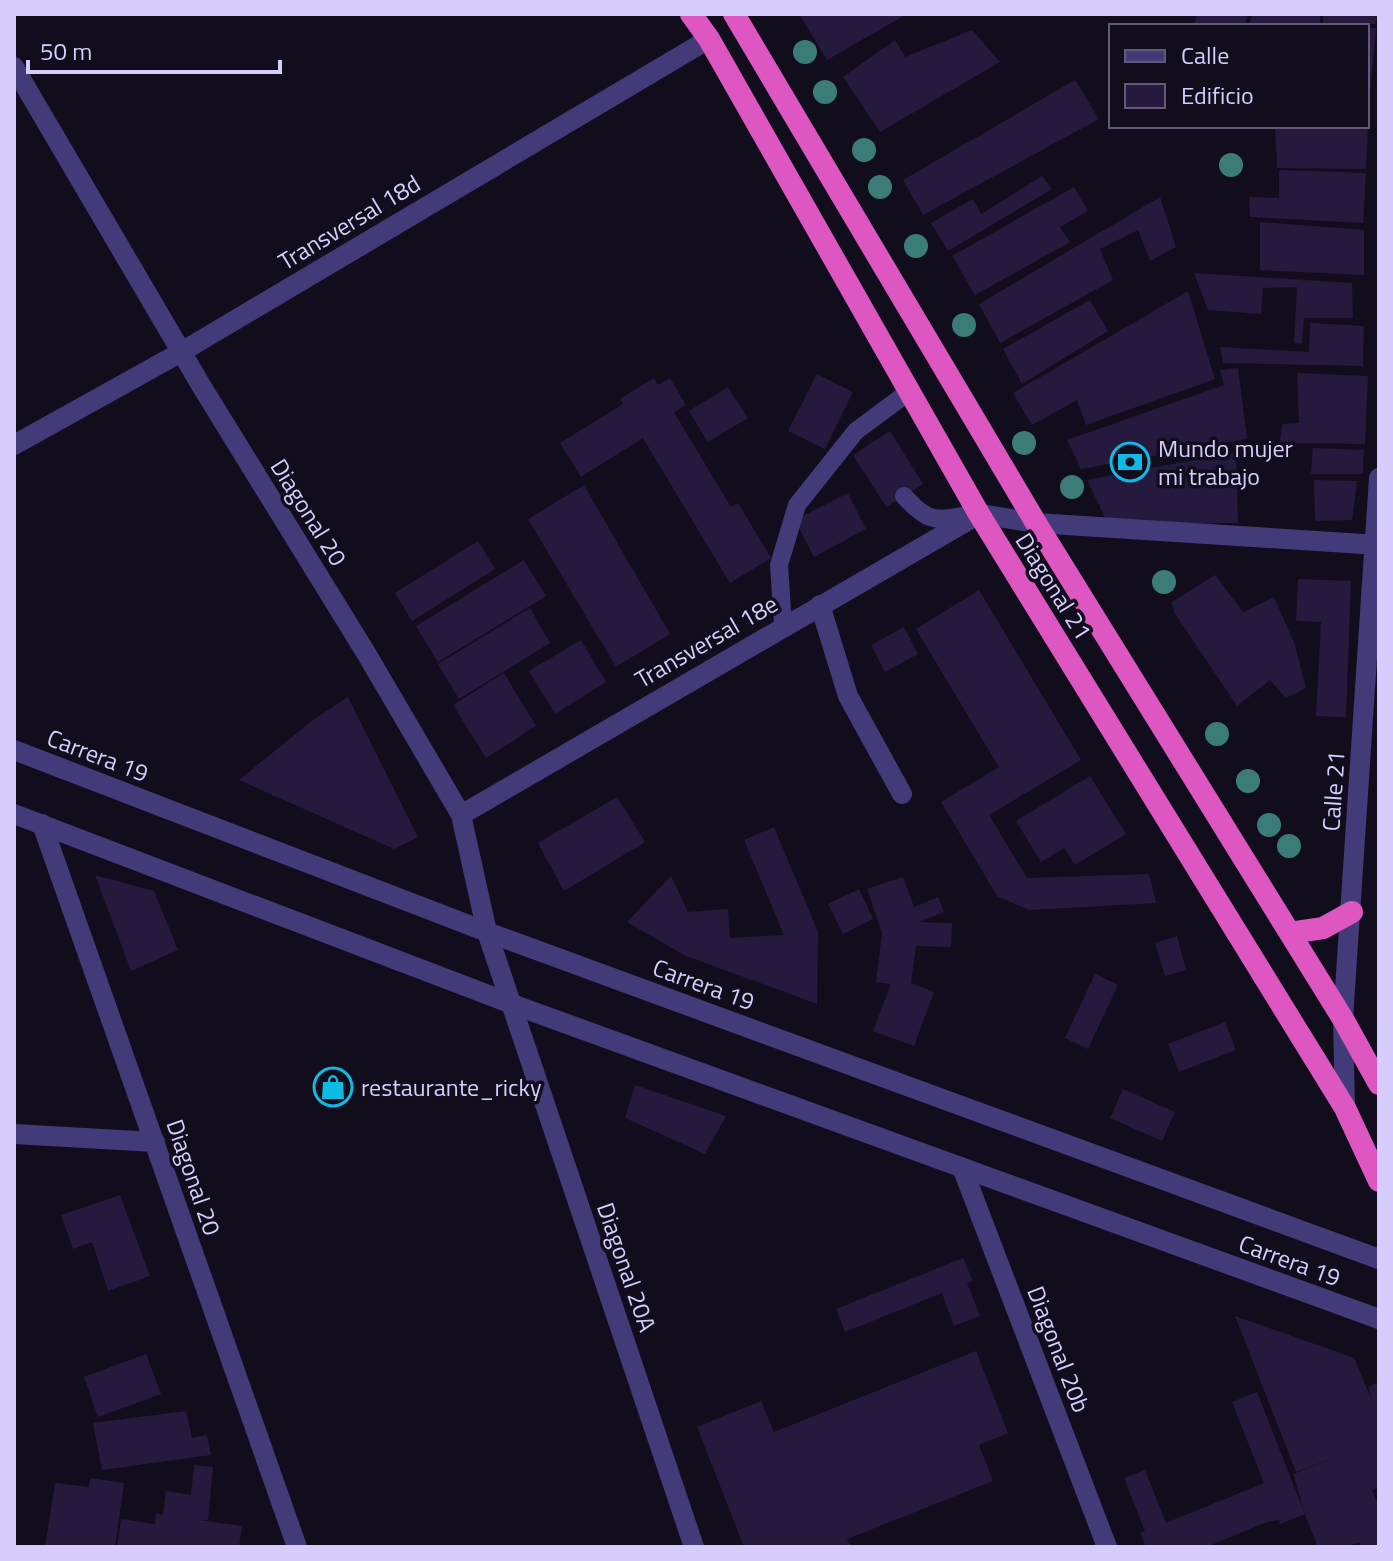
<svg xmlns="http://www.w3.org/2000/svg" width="1393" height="1561" font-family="'Titillium Web',sans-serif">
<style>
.building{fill:#251a3d}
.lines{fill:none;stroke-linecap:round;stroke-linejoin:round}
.service{stroke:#433b79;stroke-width:18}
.minor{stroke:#433b79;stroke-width:20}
.tertiary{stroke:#433b79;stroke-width:20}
.trunk{stroke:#de56c1;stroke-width:22}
.tree{fill:#3b7c78}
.labels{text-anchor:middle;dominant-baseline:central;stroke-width:7;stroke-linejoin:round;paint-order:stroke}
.street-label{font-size:24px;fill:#d6cdfc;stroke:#110d1d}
.poi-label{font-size:24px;fill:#d6cdfc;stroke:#110d1d;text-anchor:start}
</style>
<rect width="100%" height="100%" fill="#110d1d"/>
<path class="building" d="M799,14H907L827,60Z
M1197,14H1248L1245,26H1194Z
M1252,14H1320V26H1249Z
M1323,14H1377L1376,24L1323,25Z
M1367,28H1376L1369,105H1367Z
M972,30L1000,62L880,132L843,77L895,40L905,57Z
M1075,80L1099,119L923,215L903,180Z
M1275,126H1368L1366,169L1277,168Z
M1279,170L1366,173L1363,223L1250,217L1249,197L1279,198Z
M1042,176L1052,189L948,251L931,223L973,199L981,214Z
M1074,187L1088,211L1060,227L1070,242L975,295L952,256Z
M1160,197L1176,247L1150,261L1138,230L1100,249L1113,280L1000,343L979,304Z
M1260,222L1364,230V275L1260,270Z
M1194,273L1352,283L1353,318H1304L1302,344L1294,343L1297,287L1263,288L1261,314L1208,310Z
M1188,291L1215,379L1086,425L1077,400L1032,425L1013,393Z
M1090,300L1108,331L1022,384L1003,349Z
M1310,323L1364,326L1363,366L1223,363L1220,347L1309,352Z
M1238,368L1247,439L1081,469L1067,440L1224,385L1220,370Z
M1297,373L1368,376L1365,444L1280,443L1282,424L1299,423Z
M817,374L853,392L825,449L788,431Z
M654,378L658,385L670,378L686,405L674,412L731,507L738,503L771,558L730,583L643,438L581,477L560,443L623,404L620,399Z
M728,387L748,418L708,442L689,411Z
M890,431L923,484L886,507L853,455Z
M1313,448L1364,450L1363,474H1311Z
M1236,452L1238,523L1108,524L1087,480Z
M1314,480L1357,481L1352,520L1315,521Z
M584,485L670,634L616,667L528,519Z
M848,493L866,529L814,557L795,520Z
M478,541L495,569L412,621L395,593Z
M524,560L546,596L438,662L416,626Z
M1215,575L1243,612L1274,597L1295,645L1306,688L1286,698L1270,680L1237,706L1174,612L1172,602Z
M1298,579L1351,581L1346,717L1316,716L1321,622L1296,621Z
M979,590L1081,760L989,815L1027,878L1149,874L1156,903L1029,910L997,896L941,802L999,767L916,629Z
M530,608L550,643L459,699L438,664Z
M904,627L918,654L885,672L871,645Z
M581,640L606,682L555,714L529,671Z
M504,673L536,726L486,758L453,705Z
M348,697L418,837L394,849L239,780L313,720Z
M1090,776L1126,834L1075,865L1064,848L1041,862L1016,821Z
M617,797L645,842L564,891L538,843Z
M774,827L818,932L817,1004L684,955L627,922L671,876L688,912L728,909L730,938L784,935L744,840Z
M95,875L154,891L178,950L131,971Z
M903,877L914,907L938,897L944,912L918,922L952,923L951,947L916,946L911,983L934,992L914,1046L873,1031L891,984L876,982L882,933L867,889Z
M859,889L873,919L843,934L828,904Z
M1177,936L1186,970L1165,976L1155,943Z
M1095,974L1118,985L1088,1049L1065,1038Z
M1225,1022L1236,1050L1179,1072L1168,1044Z
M635,1085L726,1116L705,1154L625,1118Z
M1123,1089L1175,1112L1162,1141L1110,1118Z
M120,1195L150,1276L108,1291L92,1242L73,1249L61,1215Z
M963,1258L973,1281L967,1283L980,1316L954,1326L942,1293L845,1332L836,1309Z
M1235,1316L1354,1358L1373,1403L1368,1387L1379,1382V1487L1372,1490L1379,1507V1547H1361L1359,1542L1346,1547H1318L1305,1514L1280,1524L1279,1520L1267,1522L1206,1547H1146L1140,1533L1145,1531L1124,1478L1145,1470L1166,1523L1264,1483L1232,1402L1257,1392L1305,1514L1293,1474L1347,1453L1296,1472Z
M976,1351L1008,1433L979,1445L993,1481L847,1539L851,1547H744L697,1427L761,1401L774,1432Z
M146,1354L161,1394L98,1417L84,1377Z
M186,1411L192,1438L207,1435L211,1455L102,1470L93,1423Z
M194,1465L213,1467L208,1520H199L242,1526L239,1547H117L121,1519L155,1524L156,1513L163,1515L166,1491L191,1495Z
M90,1478L124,1483L115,1547H45L55,1483L89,1487Z"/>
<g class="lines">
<path class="service" d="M904,496C932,527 937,519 976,514
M783,625L779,565L797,505L856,431L910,391"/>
<path class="minor" d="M14,67L202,387L366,653L461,815L487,932L694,1547
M14,445L183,351L709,39
M820,605L848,696L902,794
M461,815L979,514L1036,523L1379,545
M42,824L297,1547
M1345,1108L1343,1019L1379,478
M14,1134L155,1142
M963,1170L1107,1547"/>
<path class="tertiary" d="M14,750L487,932L1379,1259
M14,814L512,1004L1379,1319"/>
<path class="trunk" d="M691,14L709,39L979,514L1345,1108L1379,1181
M734,14L1036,523L1343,1019L1379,1084
M1290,933L1323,928L1352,912"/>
</g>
<g class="tree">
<circle cx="805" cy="52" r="12"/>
<circle cx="825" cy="92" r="12"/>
<circle cx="864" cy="150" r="12"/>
<circle cx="1231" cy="165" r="12"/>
<circle cx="880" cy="187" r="12"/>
<circle cx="916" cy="246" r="12"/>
<circle cx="964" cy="325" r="12"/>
<circle cx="1024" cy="443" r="12"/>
<circle cx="1072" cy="487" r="12"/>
<circle cx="1164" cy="582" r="12"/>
<circle cx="1217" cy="734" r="12"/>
<circle cx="1248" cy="781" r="12"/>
<circle cx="1269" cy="825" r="12"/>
<circle cx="1289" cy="846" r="12"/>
</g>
<defs>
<symbol id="bank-ring" viewBox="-11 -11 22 22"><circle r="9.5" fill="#110d1d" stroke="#0fbbe5" stroke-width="1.5"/><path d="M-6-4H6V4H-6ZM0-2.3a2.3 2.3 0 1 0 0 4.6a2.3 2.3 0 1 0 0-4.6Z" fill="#0fbbe5"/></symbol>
<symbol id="shop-ring" viewBox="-11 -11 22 22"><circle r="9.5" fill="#110d1d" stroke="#0fbbe5" stroke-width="1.5"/><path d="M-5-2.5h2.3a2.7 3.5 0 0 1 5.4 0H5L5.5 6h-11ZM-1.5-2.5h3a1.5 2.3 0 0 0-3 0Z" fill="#0fbbe5"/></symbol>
</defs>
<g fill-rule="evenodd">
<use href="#bank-ring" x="1108" y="440" width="44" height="44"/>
<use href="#shop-ring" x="311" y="1065" width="44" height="44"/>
</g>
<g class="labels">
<g class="street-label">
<text transform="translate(349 222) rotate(-31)">Transversal 18d</text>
<text transform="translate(309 512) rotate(58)">Diagonal 20</text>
<text transform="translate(1054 586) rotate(58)">Diagonal 21</text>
<text transform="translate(706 641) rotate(-30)">Transversal 18e</text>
<text transform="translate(98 755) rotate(21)">Carrera 19</text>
<text transform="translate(1333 791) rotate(-86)">Calle 21</text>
<text transform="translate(704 984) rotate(20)">Carrera 19</text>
<text transform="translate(194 1177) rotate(71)">Diagonal 20</text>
<text transform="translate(1290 1260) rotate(20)">Carrera 19</text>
<text transform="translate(627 1267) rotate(71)">Diagonal 20A</text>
<text transform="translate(1059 1349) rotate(69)">Diagonal 20b</text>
</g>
<g class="poi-label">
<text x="1158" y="448">Mundo mujer<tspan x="1158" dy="28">mi trabajo</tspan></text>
<text x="361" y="1087">restaurante_ricky</text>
</g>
</g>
<rect width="1393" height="1561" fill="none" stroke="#d6cdfc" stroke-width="32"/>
<rect x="1109" y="24" width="260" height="104" fill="#110d1d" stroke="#605a76" stroke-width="2"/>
<rect x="1125" y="50" width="40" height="12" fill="#433b79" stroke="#605a76" stroke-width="2"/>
<text x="1181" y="64" font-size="24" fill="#d6cdfc">Calle</text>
<rect x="1125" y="84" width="40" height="24" fill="#251a3d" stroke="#605a76" stroke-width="2"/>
<text x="1181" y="104" font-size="24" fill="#d6cdfc">Edificio</text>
<path d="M28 60v12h252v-12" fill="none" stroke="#d6cdfc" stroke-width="4"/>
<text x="40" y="60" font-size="24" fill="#d6cdfc" stroke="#110d1d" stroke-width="6" paint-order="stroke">50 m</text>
</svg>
